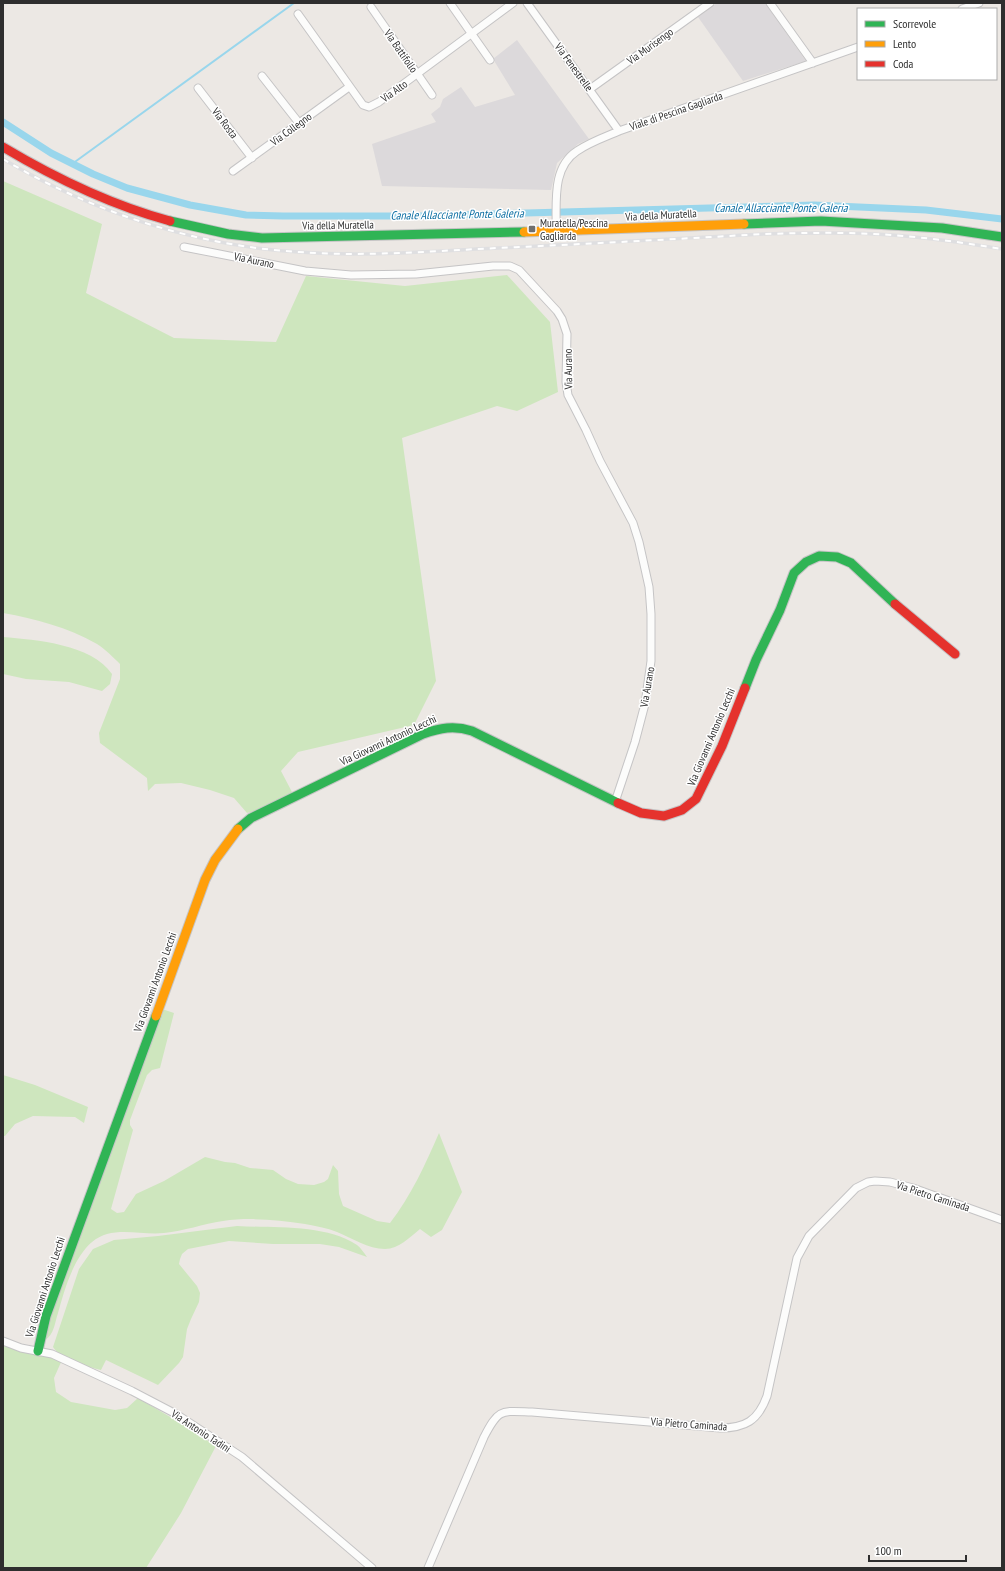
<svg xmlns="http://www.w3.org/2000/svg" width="1005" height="1571" font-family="'PT Sans Narrow',sans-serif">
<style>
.industrial{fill:#dcd9db}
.green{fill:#cee6be}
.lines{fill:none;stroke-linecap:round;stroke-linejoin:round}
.stream{stroke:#99d6ec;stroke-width:2}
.canal{stroke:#99d6ec;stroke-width:7}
.street-casing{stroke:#c5c4c5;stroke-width:9}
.fast-casing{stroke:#c5c4c5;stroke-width:11}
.slow-casing{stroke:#c5c4c5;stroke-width:11}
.jam-casing{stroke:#c5c4c5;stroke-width:11}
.street{stroke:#fcfcfb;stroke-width:7}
.fast{stroke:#30b455;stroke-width:9}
.slow{stroke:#ff9f0a;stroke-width:9}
.jam{stroke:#e5322d;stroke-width:9}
.rail-casing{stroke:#dfdfe1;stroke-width:3.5}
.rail{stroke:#fff;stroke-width:2;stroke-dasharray:6;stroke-linecap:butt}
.poi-dot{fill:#706f6e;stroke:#fff;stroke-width:1.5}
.labels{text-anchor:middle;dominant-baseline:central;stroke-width:3;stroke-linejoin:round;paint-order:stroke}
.street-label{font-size:11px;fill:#2e2e2e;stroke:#fff}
.poi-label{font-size:11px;fill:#2e2e2e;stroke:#fff;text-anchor:start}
.water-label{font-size:12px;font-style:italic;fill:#0d6fa3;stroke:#fff}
</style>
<rect width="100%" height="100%" fill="#ece8e4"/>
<path class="industrial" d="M717,3H765L806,61L743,81L698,17Z
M517,40L589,139L578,144L557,163L551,190L382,186L372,144L436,122L431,114L440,107L443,99L461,87L475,107L515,95L493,59Z"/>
<path class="green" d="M3,181L102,224L86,293L174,338L276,342L306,276L405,286L507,275L550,322L558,392L517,411L497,406L402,438L436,681L414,725L298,752L281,771L292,792L272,806L247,813L234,798L210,790L181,783L155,784L148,791L147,778L100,743L99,733L120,679V664C113,657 105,649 97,644C67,627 36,619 3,613Z
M3,637C36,640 92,644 112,674L110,684L102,691L69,682L26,679L3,674Z
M159,1008L174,1013L160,1068L152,1070L147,1075L130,1120V1125L133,1130L111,1209L117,1213L124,1212L136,1194L164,1181L205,1157L225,1162L235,1163L250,1168L273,1170L286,1179L298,1184L314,1185L324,1182L328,1179L333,1165L338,1171L339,1194L343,1206L377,1221L390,1223C411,1196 425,1165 439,1133L462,1192L442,1230L431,1237L420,1229C410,1237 399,1249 385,1249C368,1249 352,1238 337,1232C327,1228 315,1226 305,1224C278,1220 250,1217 223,1221C203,1224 184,1231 164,1233C145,1235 125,1229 107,1234C77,1242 65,1288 58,1313C55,1322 54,1335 45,1340L46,1322Z
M3,1075L35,1085L88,1107L84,1123L75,1117L33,1116L15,1124L5,1136H3Z
M237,1226C274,1228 325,1224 357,1245C361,1248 364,1253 367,1257L339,1247L320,1244H273L229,1241L188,1249L182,1254L180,1259L179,1264L197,1286L200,1293L199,1302L191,1319L187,1329L183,1357L179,1363L158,1385L106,1360L101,1370C86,1366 62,1361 53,1347L79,1269L93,1249L114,1240L158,1236Z
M3,1344L26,1353L51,1356L62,1360L54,1378L56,1392L71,1402L115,1410L127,1408L138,1398L177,1421L216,1446L181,1513L146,1568H3Z"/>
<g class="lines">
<path class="stream" d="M72,164L294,3"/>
<path class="canal" d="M3,122L51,153L93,174L127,188L190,205L246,215L283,216H421L814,205L926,210L1002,219"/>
<defs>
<path id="street" d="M450,3L490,60
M527,3L619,131
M770,3L813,63
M371,7L432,95
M962,9L979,3
M298,14L363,105L369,107L379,102L513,3
M262,76L299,123
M198,88L252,158
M590,89L710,3
M233,171L349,87
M556,231C557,204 551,168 577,151C590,142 605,137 619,131L858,47
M184,247L305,271L351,275L416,274L493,266H510L519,270L557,311L562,319L567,334L566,382L568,395L586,430L600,461L633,523L639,542L649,587L651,614V661L645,704L635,742L615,802
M3,1341L21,1348L52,1354L132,1391L176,1414L242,1457L372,1568
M428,1568L484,1437C499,1408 501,1411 532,1412L720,1428C745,1428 758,1421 767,1396L797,1258L809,1236L856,1188L868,1182L875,1181L890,1182L913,1188L1002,1220"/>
<path id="fast" d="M170,221L228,234L262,238L524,232
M744,224L821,221L942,228L1002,237
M745,688L756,660L780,610L794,573L806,562L819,556L837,557L851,563L895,604
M238,829L251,818L423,734C440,728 454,725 472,731L618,803
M38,1351L46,1316L156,1016"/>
<path id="slow" d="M524,232L744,224
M156,1016L205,880L215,860L238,829"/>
<path id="jam" d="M3,147C55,178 111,205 170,221
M895,604L955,654
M618,803L641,813L664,816L682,810L696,799L722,746L745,688"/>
</defs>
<use href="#street" class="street-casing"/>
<use href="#fast" class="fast-casing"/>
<use href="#slow" class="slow-casing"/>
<use href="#jam" class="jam-casing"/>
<use href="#street" class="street"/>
<use href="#fast" class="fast"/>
<use href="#slow" class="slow"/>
<use href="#jam" class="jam"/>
<defs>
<path id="rail" d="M3,159C92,212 196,246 299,252C365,257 432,251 498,248C587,244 676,239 764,234C801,233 838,232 874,234C917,236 960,242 1002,249"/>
</defs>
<use href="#rail" class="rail-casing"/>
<use href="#rail" class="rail"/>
</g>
<rect class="poi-dot" x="528" y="225" width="8" height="8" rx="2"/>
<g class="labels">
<g class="street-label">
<text transform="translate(650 46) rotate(-36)">Via Murisengo</text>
<text transform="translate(401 51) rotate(55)">Via Battifollo</text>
<text transform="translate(574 67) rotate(54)">Via Fenestrelle</text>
<text transform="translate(394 91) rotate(-36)">Via Alto</text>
<text transform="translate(676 111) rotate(-19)">Viale di Pescina Gagliarda</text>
<text transform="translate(225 123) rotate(53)">Via Rosta</text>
<text transform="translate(291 129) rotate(-36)">Via Collegno</text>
<text transform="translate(661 215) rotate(-3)">Via della Muratella</text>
<text transform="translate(338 225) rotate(-1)">Via della Muratella</text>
<text transform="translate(254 260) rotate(12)">Via Aurano</text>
<text transform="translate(568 369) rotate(-91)">Via Aurano</text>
<text transform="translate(647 687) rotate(-80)">Via Aurano</text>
<text transform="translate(711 737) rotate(-67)">Via Giovanni Antonio Lecchi</text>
<text transform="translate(388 740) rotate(-25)">Via Giovanni Antonio Lecchi</text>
<text transform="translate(155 982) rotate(-70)">Via Giovanni Antonio Lecchi</text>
<text transform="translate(933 1196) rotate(18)">Via Pietro Caminada</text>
<text transform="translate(45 1287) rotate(-72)">Via Giovanni Antonio Lecchi</text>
<text transform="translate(689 1424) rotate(4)">Via Pietro Caminada</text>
<text transform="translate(201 1431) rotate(33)">Via Antonio Tadini</text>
</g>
<g class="poi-label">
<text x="540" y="223">Muratella/Pescina<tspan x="540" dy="13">Gagliarda</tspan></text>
</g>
<g class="water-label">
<text x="781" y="207">Canale Allacciante Ponte Galeria</text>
<text transform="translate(457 214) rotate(-1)">Canale Allacciante Ponte Galeria</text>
</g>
</g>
<rect width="1005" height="1571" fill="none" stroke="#2e2e2e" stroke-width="8"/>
<rect x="857" y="8" width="140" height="72" fill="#ffffff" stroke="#ababab"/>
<rect x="865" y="21" width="20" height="6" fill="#30b455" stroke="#ababab"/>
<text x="893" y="28" font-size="12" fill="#2e2e2e">Scorrevole</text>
<rect x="865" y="41" width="20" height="6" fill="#ff9f0a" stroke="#ababab"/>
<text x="893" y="48" font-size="12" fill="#2e2e2e">Lento</text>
<rect x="865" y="61" width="20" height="6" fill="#e5322d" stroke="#ababab"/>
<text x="893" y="68" font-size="12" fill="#2e2e2e">Coda</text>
<path d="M869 1555v6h97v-6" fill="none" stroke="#2e2e2e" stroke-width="2"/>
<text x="875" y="1555" font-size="12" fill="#2e2e2e" stroke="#ffffff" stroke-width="3" paint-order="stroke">100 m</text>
</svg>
